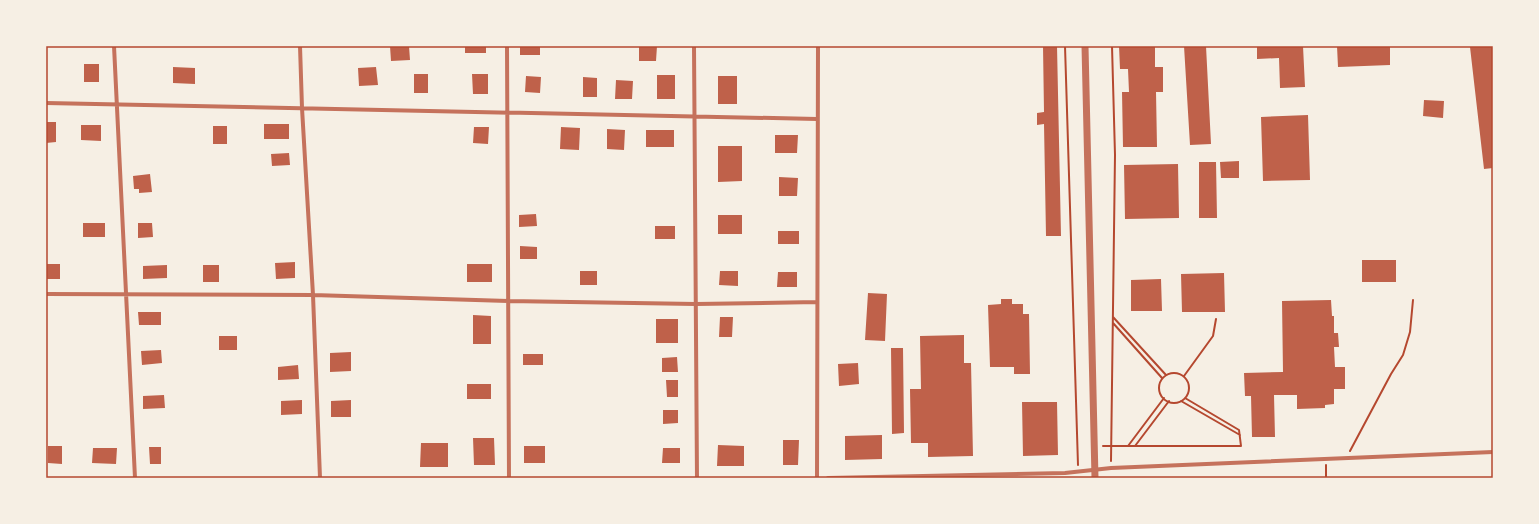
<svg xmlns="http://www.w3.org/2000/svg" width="1539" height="524" font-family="Inter,sans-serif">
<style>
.building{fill:#bf614a}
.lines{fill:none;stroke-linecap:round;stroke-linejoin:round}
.path{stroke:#b5482f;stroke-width:2}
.minor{stroke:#c5725c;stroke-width:4}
.tertiary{stroke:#c5725c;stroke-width:7}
.neatline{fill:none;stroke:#b5482f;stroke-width:1.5}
</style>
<rect width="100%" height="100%" fill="#f6efe4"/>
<path class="building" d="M390,46H409L410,60L391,61Z
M465,46H486V53H465Z
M520,46H540V55H520Z
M639,46H657L656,61H639Z
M1043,46H1057L1061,236H1046L1044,124L1037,125V113L1044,112Z
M1119,46H1155V67H1163V92H1156L1157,147H1123L1122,92H1129L1128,69H1120Z
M1184,46H1206L1211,144L1190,145Z
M1257,46H1303L1305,87L1280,88L1279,58L1257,59Z
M1337,46H1390V65L1338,67Z
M1478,46H1493V168L1484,169L1470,47Z
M84,64H99V82H84Z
M173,67L195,68V84L173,83Z
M376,67L378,85L359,86L358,68Z
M414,74H428V93H414Z
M472,74H488V94H473Z
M657,75H675V99H657Z
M526,76L541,77L540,93L525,92Z
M718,76H737V104H718Z
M583,77L597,78V97H583Z
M616,80L633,81L632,99H615Z
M1424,100L1444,101L1443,118L1423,116Z
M1308,115L1310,180L1263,181L1261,117Z
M46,122H56V142L46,143Z
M264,124H289V139H264Z
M81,125H101V141L81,140Z
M213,126H227V144H213Z
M474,127H489L488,144L473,143Z
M561,127L580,128L579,150L560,149Z
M607,129L625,130L624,150L607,149Z
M646,130H674V147H646Z
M775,135H798L797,153H775Z
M718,146H742V181L718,182Z
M289,153L290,165L272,166L271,154Z
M1239,161V178H1221L1220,162Z
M1199,162H1216L1217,218H1199Z
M1178,164L1179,218L1125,219L1124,165Z
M150,174L152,192L139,193V189H134L133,176Z
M779,177L798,178L797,196H779Z
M536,214L537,226L519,227V215Z
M718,215H742V234H718Z
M83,223H105V237H83Z
M138,223H152L153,237L138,238Z
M655,226H675V239H655Z
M778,231H799V244H778Z
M520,246L537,247V259H520Z
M1362,260H1396V282H1362Z
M295,262V278L276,279L275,263Z
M46,264H60V279H46Z
M467,264H492V282H467Z
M167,265V278L143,279V266Z
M203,265H219V282H203Z
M580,271H597V285H580Z
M720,271H738V286L719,285Z
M778,272H797V287H777Z
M1224,273L1225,312H1182L1181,274Z
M1161,279L1162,311H1131V280Z
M868,293L887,294L885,341L865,340Z
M1001,299H1012V304H1023V314H1029L1030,374H1014V367H990L988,305L1001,304Z
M1331,300L1332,316H1334V333H1338L1339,347H1334L1335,367H1345V389H1334V404L1325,405V408L1297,409V395H1274L1275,437H1252L1251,396H1245L1244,373L1283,372L1282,301Z
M138,312H161V325H139Z
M473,315L491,316V344H473Z
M720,317H733L732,337H719Z
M656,319H678V343H656Z
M964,335V363H971L973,456L928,457V443H911L910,389H921L920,336Z
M219,336H237V350H219Z
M891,348H903L904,433L892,434Z
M161,350L162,363L142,365L141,351Z
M351,352V371L330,372V353Z
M523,354H543V365H523Z
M677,357L678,372H662V358Z
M858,363L859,384L839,386L838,364Z
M298,365L299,379L278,380V367Z
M666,380H678V397H667Z
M467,384H491V399H467Z
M164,395L165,408L143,409V396Z
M302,400V414L281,415V401Z
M351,400V417H331V401Z
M1022,402H1057L1058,455L1023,456Z
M663,410H678V423L663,424Z
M882,435V459L845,460V436Z
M473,438H494L495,465H474Z
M783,440H799L798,465H783Z
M421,443H448V467H420Z
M718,445L744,446V466H717Z
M48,446H62V464L48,463Z
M524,446H545V463H524Z
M149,447H161V464H150Z
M93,448H117L116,464L92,463Z
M663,448H680V463H662Z"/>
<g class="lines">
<path class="path" d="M1065,46L1078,465
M1113,317L1166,375
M1113,323L1162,378
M1159 388a15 15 0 1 1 30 0a15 15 0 1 1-30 0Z
M1184,376L1213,336L1216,319
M1181,401L1240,435
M1103,446H1241L1239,430L1185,398
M1128,446L1164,398
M1135,446L1169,401
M1350,451L1391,374L1403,355L1410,332L1413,300
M1111,461L1115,155L1112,46
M1326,465V478"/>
<path class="minor" d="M114,46L135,478
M300,46L302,108L313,295L320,478
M507,46L509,478
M694,46L697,478
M46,103L817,119
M46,294L313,295L508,301L696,304L817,302
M817,478L818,46
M828,478L1065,473L1111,468L1493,452"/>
<path class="tertiary" d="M1085,46L1095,478"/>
</g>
<rect width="1539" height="524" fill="none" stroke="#f6efe4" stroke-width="94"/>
<rect x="47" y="47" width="1445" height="430" class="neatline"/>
</svg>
